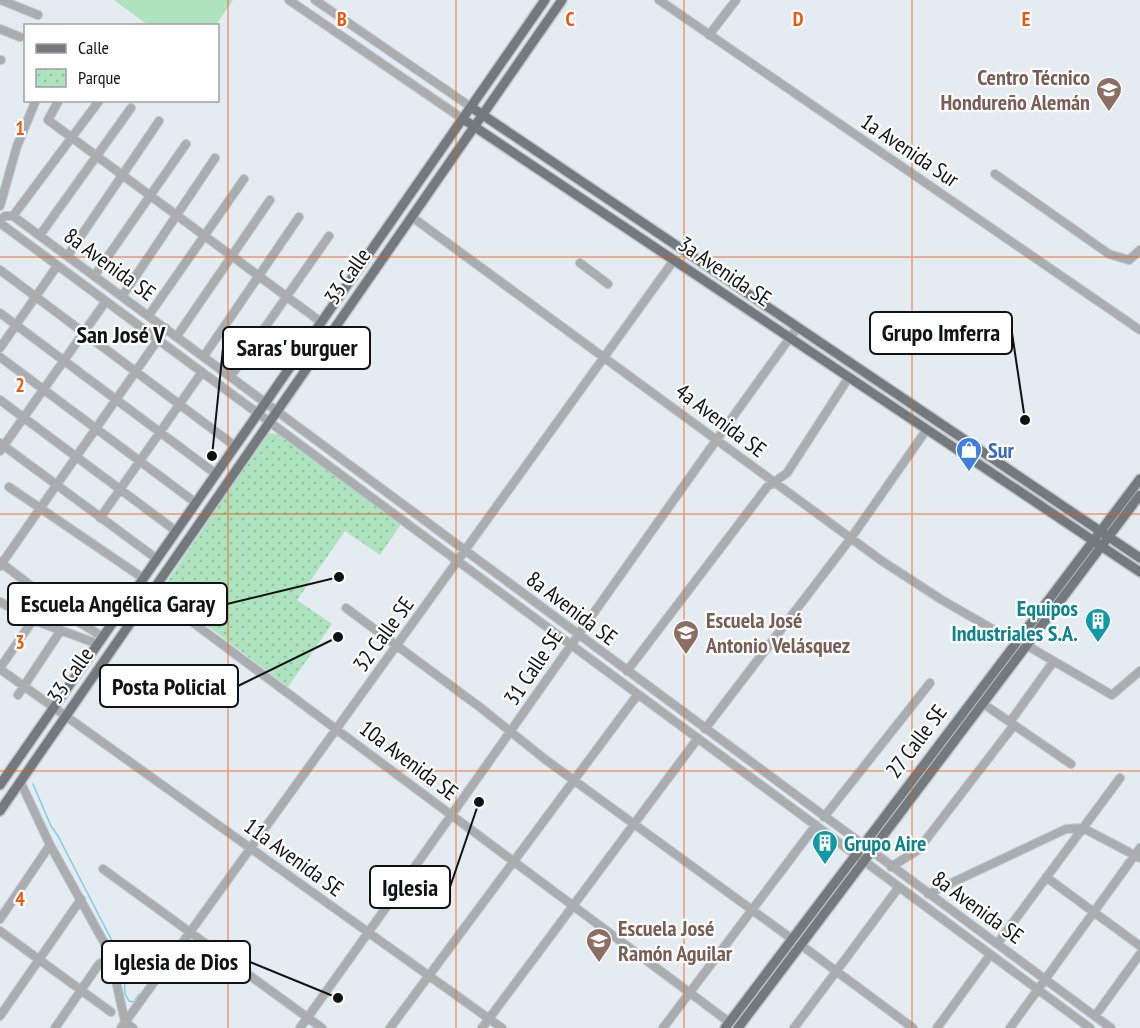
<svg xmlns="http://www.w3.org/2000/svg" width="1140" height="1028" font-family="'PT Sans Narrow',sans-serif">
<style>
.grass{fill:#aee3bf}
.park{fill:url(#park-dots)}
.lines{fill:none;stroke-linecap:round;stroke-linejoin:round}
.stream{stroke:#78d0e7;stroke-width:1.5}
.minor-casing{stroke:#c3c9ce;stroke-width:10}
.major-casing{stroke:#c3c9ce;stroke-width:12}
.minor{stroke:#aaadaf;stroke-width:8}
.major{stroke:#74797d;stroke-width:9}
.grid{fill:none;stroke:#e8590c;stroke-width:1.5;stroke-opacity:0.55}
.labels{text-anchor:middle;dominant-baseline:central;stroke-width:4.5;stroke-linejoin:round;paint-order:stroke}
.education-label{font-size:22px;font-weight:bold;fill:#785e54;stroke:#fff;text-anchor:start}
.street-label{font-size:22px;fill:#101314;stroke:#fff}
.shop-label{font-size:22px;font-weight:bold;fill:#366cbe;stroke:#fff;text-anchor:start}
.culture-label{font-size:22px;font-weight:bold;fill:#0d838f;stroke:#fff;text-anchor:end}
.neighbourhood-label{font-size:24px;font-weight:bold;fill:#101314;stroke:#fff}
.grid-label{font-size:20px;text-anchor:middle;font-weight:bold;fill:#e8590c;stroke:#fff;stroke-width:4.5;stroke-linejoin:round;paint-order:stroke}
.leader{fill:none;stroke:#101314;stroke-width:2}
.callout-dot{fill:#101314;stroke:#fff;stroke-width:2}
.callout{fill:#fff;stroke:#101314;stroke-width:2}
.callout-label{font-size:24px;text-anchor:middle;font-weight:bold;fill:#101314}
</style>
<defs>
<pattern id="park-dots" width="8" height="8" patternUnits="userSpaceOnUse" patternTransform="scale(1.5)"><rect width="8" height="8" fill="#aee3bf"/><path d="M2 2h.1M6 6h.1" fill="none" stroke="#95c2a3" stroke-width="1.8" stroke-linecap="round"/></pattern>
</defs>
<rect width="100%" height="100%" fill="#e5ecf1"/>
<path class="grass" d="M114,0H233L216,25H148Z"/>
<path class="park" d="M272,433L280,435L401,524L380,555L345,531L297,600L332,624L288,687L161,591L267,434Z"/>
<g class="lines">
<path class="stream" d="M33,784L51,826L58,836L124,964L125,994L129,1001L134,1002L139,994"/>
<defs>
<path id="minor" d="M1,0L38,15
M289,0L463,119
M315,0L471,107
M659,0L1140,330
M0,29L20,37
M709,35L736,0
M0,60H1
M59,100L48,120L321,322
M995,174L1109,254L1129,260L1140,250
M0,206L17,146L36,100
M13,216L1111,1028
M412,217L882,561L942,600L1015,642
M0,220L5,216H13L99,101
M0,223L1090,1028
M40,235L131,108
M68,255L159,121
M580,263L608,284
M0,270L235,446
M95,275L186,144
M123,295L215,158
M0,313L216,474
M149,315L244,179
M177,336L270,200
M0,348L57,266
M204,356L299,217
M0,357L196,503
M231,376L329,236
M0,400L176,531
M0,443L157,559
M0,451L106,301
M9,487L143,578
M100,518L202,372
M0,562L74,619L103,637
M0,566L166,328
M152,592L729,1022
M0,602L33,620L98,644
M346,608L481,708L546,760L792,939
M1026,645L1112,695L1140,671
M0,668L33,620
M0,669L502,1028
M627,671L767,487L787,473L849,377
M18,695L61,630
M982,703L1071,764
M1010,722L1053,662
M705,729L851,538L927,429
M20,781L50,845L106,946L111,958L125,1022L133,1028
M824,817L930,683
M891,867L918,850L1014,725
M103,869L322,1028
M1046,877L1140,946
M928,894L1066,829L1083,828L1140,858
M0,919L50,845
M0,931L111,1012
M997,944L1120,778
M801,945L913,1028
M0,1016L81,899
M1095,1016L1140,954
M55,1028L99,964L111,958
M121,1028L674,260
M300,1028C467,796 629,559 797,328
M390,1028L638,694
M482,1028L698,738
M663,1028L816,825
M794,1028L899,887
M937,1028L990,955
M1010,1028L1140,848"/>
<path id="major" d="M471,107L1140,558
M463,119L1140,572
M0,785L545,0
M0,811L562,0
M725,1028L1140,479
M738,1028L1140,495"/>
</defs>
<use href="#minor" class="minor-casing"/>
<use href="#major" class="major-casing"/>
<use href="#minor" class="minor"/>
<use href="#major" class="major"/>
</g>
<path class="grid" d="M228,0V1028M456,0V1028M684,0V1028M912,0V1028M0,257H1140M0,514H1140M0,771H1140"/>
<defs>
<symbol id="school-pin" viewBox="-11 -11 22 30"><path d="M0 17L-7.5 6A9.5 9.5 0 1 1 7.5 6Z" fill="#8d6e63" stroke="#fff"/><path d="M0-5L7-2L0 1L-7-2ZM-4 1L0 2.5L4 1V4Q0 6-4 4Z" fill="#fff"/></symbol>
<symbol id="shop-pin" viewBox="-11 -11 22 30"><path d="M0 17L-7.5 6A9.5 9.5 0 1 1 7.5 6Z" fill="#3f7fe0" stroke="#fff"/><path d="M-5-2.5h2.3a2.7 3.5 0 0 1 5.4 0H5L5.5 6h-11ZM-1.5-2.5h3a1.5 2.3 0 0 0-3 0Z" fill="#fff"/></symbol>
<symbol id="building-pin" viewBox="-11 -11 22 30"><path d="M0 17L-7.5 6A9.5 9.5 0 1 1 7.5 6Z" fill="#0f9aa8" stroke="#fff"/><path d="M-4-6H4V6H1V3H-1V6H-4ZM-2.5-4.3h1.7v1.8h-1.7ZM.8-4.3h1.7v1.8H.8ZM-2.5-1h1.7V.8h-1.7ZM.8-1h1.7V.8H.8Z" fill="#fff"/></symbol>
</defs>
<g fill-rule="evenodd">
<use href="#school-pin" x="1094" y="75" width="30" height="40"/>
<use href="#shop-pin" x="954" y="435" width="30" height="40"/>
<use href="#building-pin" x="1083" y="606" width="30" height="40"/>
<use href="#school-pin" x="671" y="618" width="30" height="40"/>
<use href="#building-pin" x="810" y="828" width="30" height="40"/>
<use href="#school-pin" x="584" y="926" width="30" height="40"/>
</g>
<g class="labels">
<g class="education-label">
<text x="1090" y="77" text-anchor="end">Centro Técnico<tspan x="1090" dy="25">Hondureño Alemán</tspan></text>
<text x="706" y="620">Escuela José<tspan x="706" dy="25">Antonio Velásquez</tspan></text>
<text x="618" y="928">Escuela José<tspan x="618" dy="25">Ramón Aguilar</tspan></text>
</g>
<g class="street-label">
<text transform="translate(910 150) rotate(34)">1a Avenida Sur</text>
<text transform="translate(110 264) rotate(36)">8a Avenida SE</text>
<text transform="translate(725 271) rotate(34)">3a Avenida SE</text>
<text transform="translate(347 276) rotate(-55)">33 Calle</text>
<text transform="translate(721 420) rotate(37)">4a Avenida SE</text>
<text transform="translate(572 608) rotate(37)">8a Avenida SE</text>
<text transform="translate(383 634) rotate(-54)">32 Calle SE</text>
<text transform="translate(533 667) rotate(-56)">31 Calle SE</text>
<text transform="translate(70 675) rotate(-55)">33 Calle</text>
<text transform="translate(916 741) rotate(-53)">27 Calle SE</text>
<text transform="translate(409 760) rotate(37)">10a Avenida SE</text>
<text transform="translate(294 857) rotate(36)">11a Avenida SE</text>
<text transform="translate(978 907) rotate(36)">8a Avenida SE</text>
</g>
<g class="shop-label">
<text x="988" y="450">Sur</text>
</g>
<g class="culture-label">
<text x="1078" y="608">Equipos<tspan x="1078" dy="25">Industriales S.A.</tspan></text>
<text x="844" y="843" text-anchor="start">Grupo Aire</text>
</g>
<g class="neighbourhood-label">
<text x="121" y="334">San José V</text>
</g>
</g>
<g class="grid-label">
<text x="342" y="26">B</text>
<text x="570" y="26">C</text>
<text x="798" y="26">D</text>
<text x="1026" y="26">E</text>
<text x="20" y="135">1</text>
<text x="20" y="392">2</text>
<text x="20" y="649">3</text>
<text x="20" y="906">4</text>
</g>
<path class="leader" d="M1025 420L1012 333M212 456L223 348M339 577L227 604M338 637L238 686M479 802L450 887M338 998L250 962"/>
<g class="callout-dot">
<circle cx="1025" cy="420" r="6"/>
<circle cx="212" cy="456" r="6"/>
<circle cx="339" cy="577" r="6"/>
<circle cx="338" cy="637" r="6"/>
<circle cx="479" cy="802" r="6"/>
<circle cx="338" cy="998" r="6"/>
</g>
<g class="callout">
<rect x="870" y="312" width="142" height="42" rx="6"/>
<rect x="223" y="327" width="147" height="42" rx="6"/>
<rect x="8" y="583" width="219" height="42" rx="6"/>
<rect x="100" y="665" width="138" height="42" rx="6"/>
<rect x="370" y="866" width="80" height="42" rx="6"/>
<rect x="102" y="941" width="148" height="42" rx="6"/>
</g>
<g class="callout-label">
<text x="941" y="341">Grupo Imferra</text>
<text x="297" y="356">Saras' burguer</text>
<text x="118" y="612">Escuela Angélica Garay</text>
<text x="169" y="695">Posta Policial</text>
<text x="410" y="896">Iglesia</text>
<text x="176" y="970">Iglesia de Dios</text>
</g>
<rect x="24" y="24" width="195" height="78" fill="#ffffff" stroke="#9fa1a1" stroke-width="1.5"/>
<rect x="36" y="44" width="30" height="9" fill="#74797d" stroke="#9fa1a1" stroke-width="1.5"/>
<text x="78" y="54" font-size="18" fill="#101314">Calle</text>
<rect x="36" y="69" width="30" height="18" fill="url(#park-dots)" stroke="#9fa1a1" stroke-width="1.5"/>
<text x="78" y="84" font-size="18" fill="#101314">Parque</text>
</svg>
